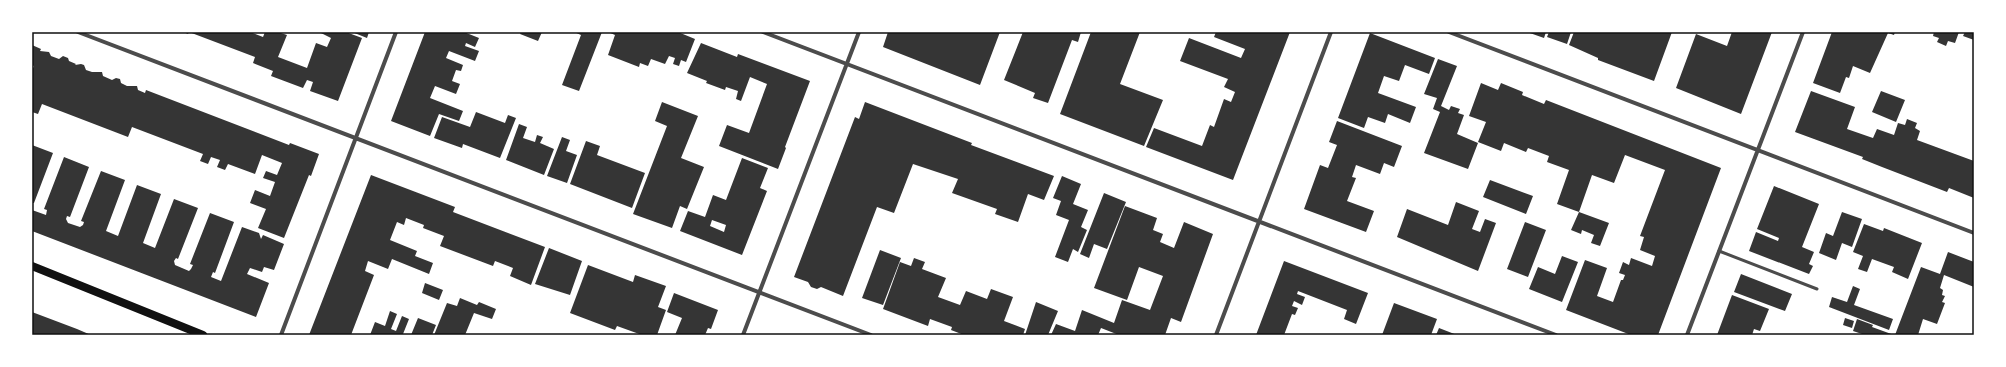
<svg xmlns="http://www.w3.org/2000/svg" width="2006" height="367" font-family="Figtree,sans-serif">
<style>
.building{fill:#353535;fill-rule:evenodd}
.lines{fill:none;stroke-linecap:round;stroke-linejoin:round}
.service{stroke:#4c4c4c;stroke-width:3}
.minor{stroke:#4c4c4c;stroke-width:4}
.secondary{stroke:#111;stroke-width:8}
.neatline{fill:none;stroke:#111;stroke-width:1.5}
</style>
<rect width="100%" height="100%" fill="#fff"/>
<path class="building" d="M183,32H250L263,37L265,32H278L287,35L278,57L307,68L316,43L327,47L331,38L319,32H346L362,38L338,101L310,91L313,82L307,80L303,88L271,76L273,71L253,63L255,57L189,32L188,34Z
M352,32H369L367,38Z
M425,32H464L479,38L475,47L466,43L465,46L479,51L475,61L449,51L446,58L463,65L461,71L456,70L452,81L460,84L456,94L435,86L430,98L463,111L459,121L439,114L430,136L391,121Z
M521,32H542L538,41L520,34Z
M574,32H602L579,91L562,85L581,35Z
M608,32H678L695,39L686,62L681,60L679,66L673,64L675,58L669,56L665,64L651,59L648,66L640,63L639,67L608,55L615,35Z
M888,32H1000L980,85L883,47Z
M1023,32H1081L1078,42L1072,40L1048,103L1033,98L1035,93L1004,80Z
M1091,32H1140L1120,84L1163,100L1144,146L1060,114Z
M1216,32H1290L1233,180L1146,147L1154,128L1202,146L1210,125L1214,127L1224,99L1231,102L1235,92L1224,87L1228,79L1180,61L1189,38L1241,58L1245,49L1214,37Z
M1527,32H1546L1544,38Z
M1549,32H1571L1567,44L1547,37Z
M1574,32H1672L1654,81L1598,60V58L1569,45Z
M1732,32H1772L1741,114L1676,88L1696,34L1727,46Z
M1832,32H1895L1894,35L1888,33L1870,73L1853,66L1849,78L1846,77L1840,93L1813,83Z
M1934,32H1959L1955,43L1948,41L1946,46L1937,42L1939,38L1933,36Z
M1965,32H1974V40L1963,36Z
M1370,33L1435,58L1429,74L1405,65L1399,81L1384,76L1378,93L1416,107L1410,123L1388,114L1385,123L1368,117L1364,128L1338,118Z
M701,43L737,57L738,54L810,81L785,147L786,148L778,169L719,146L727,125L749,133L767,84L750,77L741,101L736,99L738,91L726,87L725,90L706,83L707,81L687,73Z
M32,45L41,49L40,51L49,52L51,56L59,59L63,56L68,58L69,61L76,64L75,65L81,64L84,65L86,70L92,72H102L103,76L112,80L116,78L120,79L121,83L127,86H137L138,90L145,93L146,90L289,145L290,143L319,154L311,176L309,175L284,238L258,228L266,209L250,203L255,190L270,196L275,182L263,178L266,171L277,175L282,163L262,155L255,174L228,164L225,170L217,167L220,160L211,157L208,164L200,161L203,154L132,127L128,137L42,104L38,114L32,112V71L34,66L32,65Z
M1438,59L1457,66L1441,106L1449,110L1451,106L1460,109L1458,113L1464,115L1457,134L1478,143L1468,169L1424,153L1440,112L1433,109L1437,98L1424,94Z
M1481,83L1498,90L1501,83L1523,92L1522,95L1544,104L1546,100L1721,168L1658,335H1631L1566,310L1585,260L1607,268L1597,296L1613,302L1621,280H1623L1625,275L1619,273L1623,262L1629,265L1631,258L1652,266L1655,256L1640,250L1644,237L1640,236L1665,170L1625,155L1614,183L1592,175L1579,212L1609,223L1600,246L1591,243L1594,235L1582,230L1581,234L1571,230L1579,212L1557,204L1569,170L1547,162L1549,156L1528,148L1526,152L1504,143L1501,151L1478,142L1486,122L1469,116Z
M1811,91L1855,107L1847,129L1870,137L1873,138L1877,129L1894,135L1898,123L1905,125L1907,119L1917,123L1915,128L1920,131L1917,140L1974,161V198L1949,188L1947,192L1882,167L1862,159L1863,157L1795,132Z
M1881,91L1905,100L1896,122L1872,112Z
M662,102L698,116L681,158L704,167L687,209L680,206L672,228L633,214L667,126L655,121Z
M865,102L972,143L971,145L1054,176L1044,200L1028,194L1018,222L995,214L997,209L952,193L958,179L913,164L894,213L877,207L843,296L821,287L817,289L811,287L808,282L794,277L855,117L859,119Z
M476,112L505,123L508,115L516,118L500,158L463,144L462,148L434,138L442,117L470,127Z
M1337,121L1402,146L1394,167L1384,163L1380,174L1356,165L1352,177L1356,178L1347,201L1374,211L1366,232L1304,209L1320,165L1328,168L1337,145L1329,142Z
M519,124L527,127L523,138L535,142L537,135L543,137L540,143L554,149L544,175L506,160Z
M562,137L570,140L566,151L577,155L567,183L547,176Z
M586,141L600,146L597,155L645,173L632,208L570,184Z
M32,145L53,153L34,203H32Z
M64,157L89,167L70,217L67,216L66,219L68,223L80,227L83,225L84,222L81,221L101,171L125,180L106,231L118,236L137,185L161,194L143,243L155,248L174,199L198,208L178,259L176,258L174,261L175,265L189,271L191,269L193,265L190,264L210,213L234,222L215,273L213,272L211,277L221,281L242,227L259,233L261,239L263,235L284,244L274,270L264,267L262,272L250,268L247,274L269,283L256,317L32,231V210L46,215L47,210L44,209Z
M742,158L768,168L760,188L767,191L742,255L680,231L688,211L705,217L713,195L726,200ZM712,220L726,225L724,232L710,226Z
M371,175L455,207L453,212L545,247L531,285L510,276L513,268L495,261L493,266L440,246L444,236L423,228L424,225L406,218L404,225L397,222L390,240L417,251L415,256L433,263L429,274L392,259L388,269L368,261L365,271L374,275L351,335H309Z
M1062,176L1081,184L1073,204L1088,210L1081,227L1087,230L1078,252L1073,249L1068,262L1055,257L1069,220L1056,215L1061,201L1053,198Z
M1490,180L1533,196L1526,214L1483,197Z
M1774,186L1819,204L1802,247L1814,252L1809,264L1813,266L1809,274L1749,251L1756,232L1778,241L1779,238L1757,229Z
M1104,193L1126,202L1107,249L1094,244L1089,258L1080,254Z
M1456,202L1479,211L1472,229L1480,232L1485,219L1496,223L1478,271L1397,237L1407,209L1448,225Z
M1125,206L1157,218L1153,230L1163,234L1160,242L1174,248L1184,222L1213,234L1181,322L1171,318L1165,335H1119L1101,328L1098,335H1051L1056,324L1075,331L1082,310L1114,323L1122,300L1150,310L1163,276L1139,267L1127,300L1094,288Z
M1842,212L1862,219L1852,247L1842,243L1836,260L1819,253L1826,233L1833,236Z
M1525,222L1546,230L1528,277L1507,269Z
M1864,224L1883,231L1884,228L1922,243L1908,279L1892,272L1894,267L1872,259L1867,272L1858,269L1863,256L1853,252Z
M549,248L582,261L570,295L535,284Z
M880,250L901,258L883,305L862,298Z
M1948,252L1974,262V287L1944,275L1940,288L1943,290L1942,295L1945,296L1942,302L1945,303L1937,324L1923,319L1918,335H1895L1921,267L1940,274Z
M1562,256L1578,262L1562,302L1529,289L1538,267L1555,274Z
M914,258L925,262L922,269L946,278L938,297L960,305L966,291L987,299L991,289L1013,297L1004,321L1025,329L1023,335H964L951,330L952,327L930,319L928,326L883,309L900,262L911,266Z
M1284,261L1368,293L1356,324L1344,319L1347,310L1298,291L1297,294L1305,297L1302,305L1294,301L1292,306L1298,308L1295,315L1292,314L1284,335H1256Z
M588,265L633,282L635,275L666,286L658,307L666,310L657,335H642L617,326L615,330L570,313Z
M1741,274L1792,294L1785,311L1734,292Z
M425,283L443,290L439,300L422,293Z
M1853,286L1860,289L1854,305L1893,319L1889,330L1829,307L1832,297L1847,302Z
M674,293L718,310L711,329L708,328L705,335H675L682,318L667,312Z
M1732,295L1769,309L1760,331L1754,329L1752,335H1717Z
M460,298L477,305L479,302L496,309L492,319L474,313L465,335H434L447,303L457,306Z
M1036,302L1058,311L1048,335H1025Z
M1394,303L1437,319L1431,335H1382Z
M390,311L397,314L391,329L396,331L402,316L409,319L403,334L406,335H370L375,322L385,326Z
M32,312L77,329L91,335H32Z
M418,318L436,325L432,335H411Z
M1845,318L1854,321L1852,328L1843,325Z
M1857,319L1873,325L1872,327L1894,335H1865L1853,331Z
M1439,328L1457,335H1436Z"/>
<g class="lines">
<path class="service" d="M1719,251L1817,289"/>
<path class="minor" d="M78,32L871,335
M763,32L1556,335
M1449,32L1974,233
M281,335L396,32
M743,335L859,32
M1216,335L1331,32
M1687,335L1803,32"/>
<path class="secondary" d="M32,266L203,335"/>
</g>
<rect width="2006" height="367" fill="none" stroke="#ffffff" stroke-width="66"/>
<rect x="33" y="33" width="1940" height="301" class="neatline"/>
</svg>
